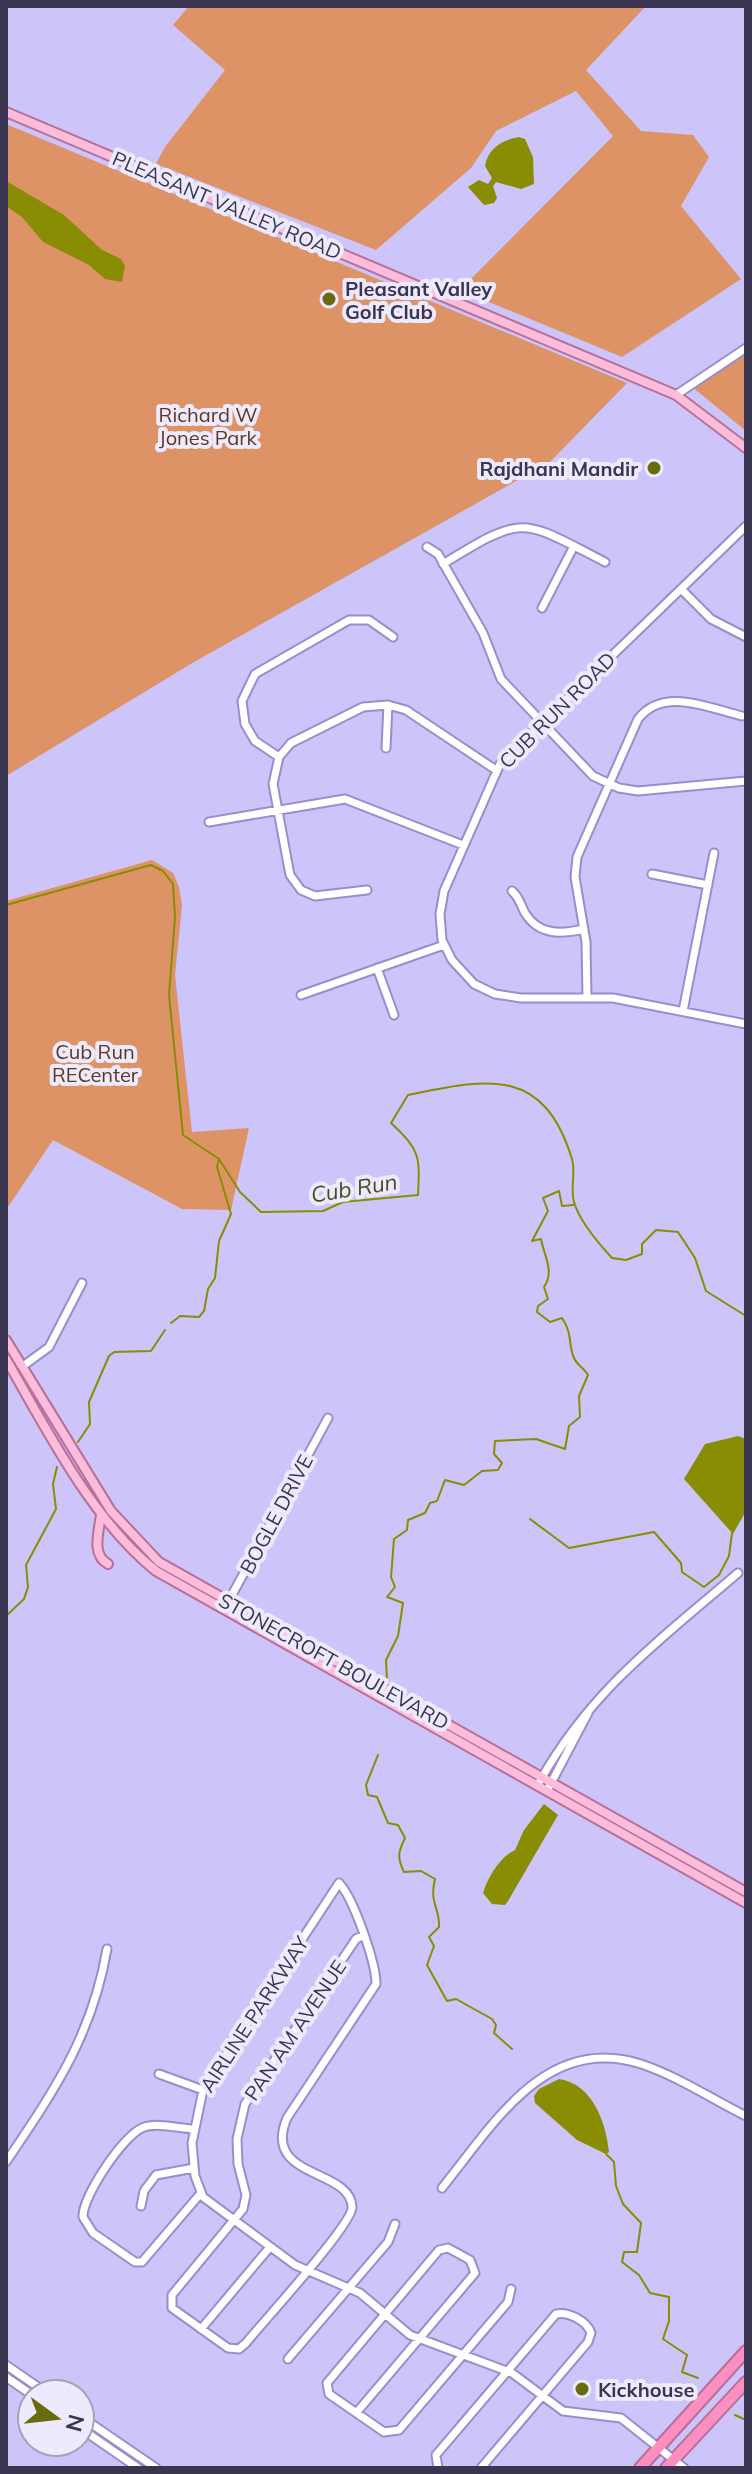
<svg xmlns="http://www.w3.org/2000/svg" width="752" height="2474" font-family="Mulish,sans-serif">
<style>
.green{fill:#dd9365}
.water{fill:#888d04}
.lines{fill:none;stroke-linecap:round;stroke-linejoin:round}
.stream{stroke:#888d04;stroke-width:2}
.minor-casing{stroke:#998dcc;stroke-width:11}
.major-casing{stroke:#b77099;stroke-width:12}
.highway-casing{stroke:#b77099;stroke-width:14}
.minor{stroke:#fff;stroke-width:7}
.major{stroke:#fdbcd9;stroke-width:8}
.highway{stroke:#fb8fc0;stroke-width:10}
.poi-dot{fill:#686c0e;stroke:#edeafe;stroke-width:3}
.labels{text-anchor:middle;dominant-baseline:central;stroke-width:8;stroke-linejoin:round;paint-order:stroke}
.street-label{font-size:20px;fill:#3a3550;stroke:#edeafe}
.poi-label{font-size:20px;font-weight:bold;fill:#3a3550;stroke:#edeafe;text-anchor:start}
.park-label{font-size:20px;fill:#5d371e;stroke:#edeafe}
.water-label{font-size:22px;font-style:italic;fill:#494b1e;stroke:#edeafe}
</style>
<rect width="100%" height="100%" fill="#cdc4f9"/>
<path class="green" d="M189,6H646L586,70L641,131L693,135L709,157L681,206L741,279L622,357L460,290L613,136L576,91L496,131L471,168L376,250L156,164L165,147L225,70L173,25Z
M6,124L627,383L550,462L194,662L6,776Z
M746,352V431L691,386Z
M152,860L173,873L179,887L182,905L175,975L192,1132L249,1128L231,1210L182,1209L53,1140L6,1210V901Z"/>
<path class="water" d="M519,137L525,139L533,157L534,184L521,189L496,182L493,186L497,198L494,203L484,205L468,187L479,180L488,184L492,178L485,166C488,148 502,140 519,137Z
M6,181L64,215L102,250L121,259L125,266L122,282L105,279L89,265L43,242L22,217L6,206Z
M738,1436L746,1439V1511L733,1534L684,1479L705,1444Z
M544,1804L558,1815L508,1901L505,1905L492,1904L483,1893C488,1877 500,1857 515,1850L524,1830Z
M559,2079C593,2084 606,2123 609,2152L606,2154L577,2140L535,2103L534,2096L539,2089Z"/>
<g class="lines">
<path class="stream" d="M6,905L151,865L163,871L173,884L175,917L169,995L183,1135L219,1159L240,1192L261,1212L323,1211L343,1202L418,1195C420,1156 420,1150 391,1123L408,1095C487,1079 543,1065 572,1159C576,1172 570,1189 574,1202C579,1220 600,1245 612,1258L626,1260L642,1254V1244L656,1230L678,1232L695,1258L706,1291L746,1316
M171,1323L180,1316L199,1317L204,1311L208,1289L215,1278L219,1241L231,1214L217,1167L219,1159
M78,1442L90,1424L89,1402L109,1356L114,1352L151,1351L165,1330
M530,1519L569,1548L654,1532L681,1563L682,1572L704,1587L719,1575L729,1556L732,1533
M6,1616L24,1599L28,1587L26,1565L56,1509L53,1484L57,1467
M387,1681L386,1660L398,1636L403,1603L387,1597L395,1587L391,1577L394,1539L407,1530L408,1520L425,1513L430,1503L437,1501L445,1480L464,1485L482,1471L498,1470L502,1463L494,1454L495,1441L536,1439L565,1449L569,1426L580,1417L579,1396L588,1375C584,1368 577,1365 574,1358C568,1345 573,1334 562,1318L550,1322L537,1312L538,1306L548,1299L544,1287C555,1271 544,1256 541,1239L532,1241L548,1211L543,1198L559,1191L562,1206L573,1205
M378,1755L366,1785L368,1795L377,1797L388,1823L398,1825L405,1838C398,1852 397,1858 404,1872L421,1871L435,1879C429,1903 440,1908 439,1927L429,1937L434,1946L427,1965L447,2001L456,1999L492,2019L496,2025L494,2033L512,2049
M606,2154L614,2162L616,2186L623,2204L641,2223L637,2252H624L622,2262L639,2275L650,2293L669,2297V2321L663,2339L687,2355L682,2372L698,2378
M735,2415L746,2420"/>
<defs>
<path id="minor" d="M676,395L746,348
M746,526L500,764L444,891L440,914L442,940L452,960L474,984L495,994L521,998H613L746,1024
M427,547L438,554L483,633L501,679L593,776L619,788L638,791L746,781
M443,564C526,513 521,519 605,562
M681,589L711,619L746,637
M542,608L574,546
M386,748L388,705
M279,757L255,741L245,724L242,701L255,674L349,620H369L393,637
M209,822L345,799L463,845
M652,874L708,885
M367,890L315,896L301,890L290,875L273,784L279,757L291,743L363,707L388,705L406,710L496,770
M512,891C520,898 520,904 525,913C539,936 562,934 584,929
M377,968L394,1015
M301,995L444,945
M587,998L586,942L575,877L577,857L638,719C663,686 709,708 742,716
M683,1011L714,853
M23,1366L49,1347L82,1283
M226,1606L328,1418
M540,1781C591,1690 661,1639 738,1573
M549,1787L588,1713
M362,1936L356,1939L245,2104L237,2139L238,2164L246,2195L243,2209L172,2295V2308L228,2348L239,2349L246,2343C262,2323 353,2224 352,2207C351,2168 261,2179 287,2118L376,1984C376,1963 354,1899 339,1883L203,2090L192,2143L195,2176L203,2197L295,2265L360,2293L410,2335L512,2373L563,2411L621,2418L684,2468
M159,2074L203,2090
M193,2129C177,2128 157,2122 142,2128C123,2136 82,2197 83,2217L93,2233L135,2262H142L201,2193
M6,2162C54,2091 92,2036 107,1949
M442,2188C493,2125 546,2033 641,2064C677,2076 712,2099 746,2116
M141,2206L144,2191L156,2175L194,2168
M201,2329L270,2247
M288,2359L388,2242L395,2224
M6,2365L48,2394
M6,2377L32,2395
M357,2412L475,2273L470,2260L448,2248L439,2250L327,2383L329,2394L384,2432L399,2430L508,2302L511,2289
M80,2416L156,2468
M80,2428L138,2468
M438,2468L436,2455L556,2314C568,2311 587,2321 591,2333L588,2342L481,2468"/>
<path id="major" d="M6,112L676,395L746,448
M6,1340L111,1511L159,1562L746,1892
M6,1359C47,1430 92,1520 156,1571L746,1903
M101,1515C99,1531 91,1555 108,1564"/>
<path id="highway" d="M640,2468L746,2351
M666,2468L746,2382"/>
</defs>
<use href="#minor" class="minor-casing"/>
<use href="#major" class="major-casing"/>
<use href="#highway" class="highway-casing"/>
<use href="#minor" class="minor"/>
<use href="#major" class="major"/>
<use href="#highway" class="highway"/>
</g>
<g class="poi-dot">
<circle cx="329" cy="299" r="8"/>
<circle cx="654" cy="468" r="8"/>
<circle cx="582" cy="2389" r="8"/>
</g>
<g class="labels">
<g class="street-label">
<text transform="translate(227 205) rotate(23)">PLEASANT VALLEY ROAD</text>
<text transform="translate(557 710) rotate(-45)">CUB RUN ROAD</text>
<text transform="translate(276 1514) rotate(-62)">BOGLE DRIVE</text>
<text transform="translate(334 1661) rotate(29)">STONECROFT BOULEVARD</text>
<text transform="translate(254 2014) rotate(-57)">AIRLINE PARKWAY</text>
<text transform="translate(295 2030) rotate(-56)">PAN AM AVENUE</text>
</g>
<g class="poi-label">
<text x="345" y="288">Pleasant Valley<tspan x="345" dy="23">Golf Club</tspan></text>
<text x="638" y="468" text-anchor="end">Rajdhani Mandir</text>
<text x="598" y="2389">Kickhouse</text>
</g>
<g class="park-label">
<text x="208" y="414">Richard W<tspan x="208" dy="23">Jones Park</tspan></text>
<text x="95" y="1051">Cub Run<tspan x="95" dy="23">RECenter</tspan></text>
</g>
<g class="water-label">
<text transform="translate(354 1188) rotate(-9)">Cub Run</text>
</g>
</g>
<rect width="752" height="2474" fill="none" stroke="#3a3550" stroke-width="16"/>
<g transform="translate(56 2418) rotate(105)"><circle r="38" fill="#edeafe" stroke="#a5a2b8" stroke-width="2"/>
<path d="M0-6L14 30L0 20L-14 30Z" fill="#686c0e"/>
<text y="-12" font-size="22" font-weight="bold" text-anchor="middle" fill="#3a3550">N</text>
</g>
</svg>
